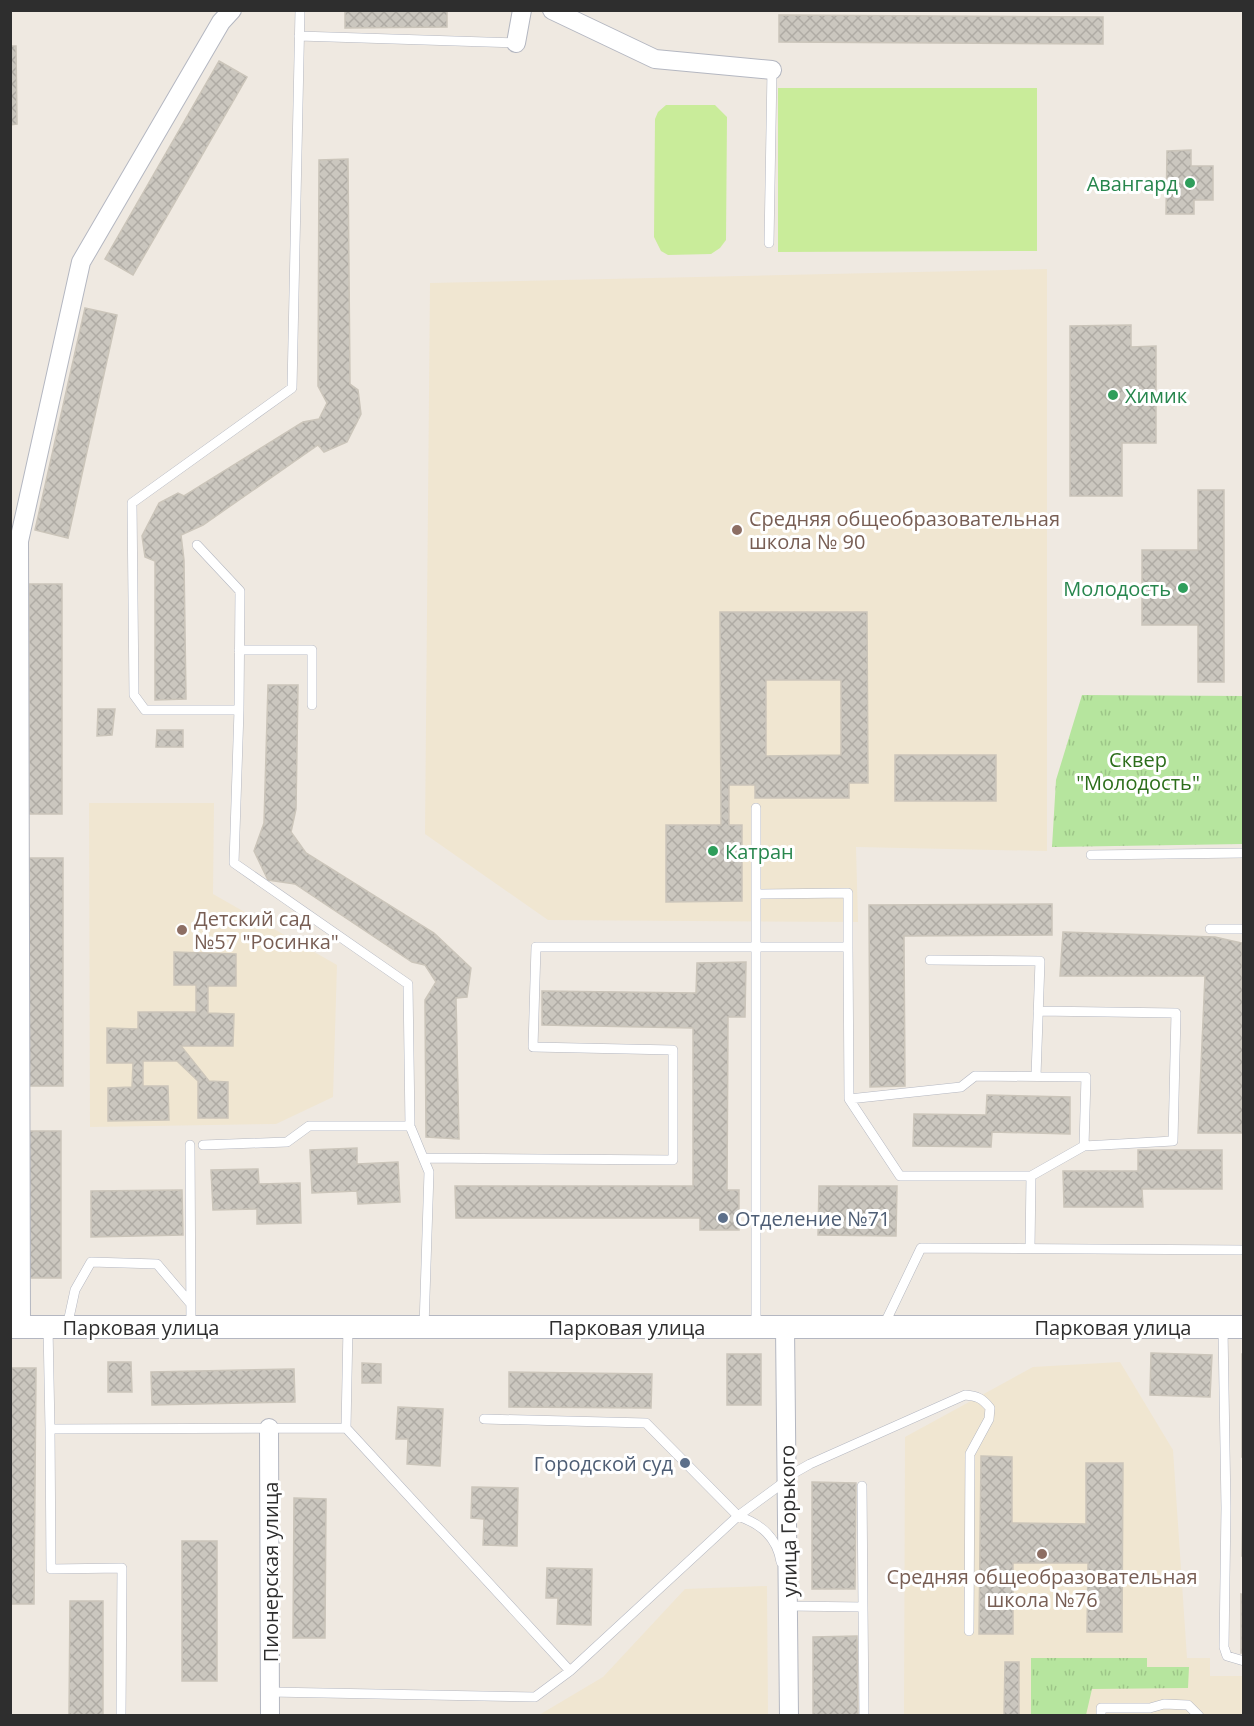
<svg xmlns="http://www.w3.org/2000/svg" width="1254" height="1726" font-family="'Open Sans',sans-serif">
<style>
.education{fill:#f0e6d1}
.park{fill:url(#park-tufts)}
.pitch{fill:#c9ec9a}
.building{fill:url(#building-cross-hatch);stroke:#cbc5ba;stroke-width:1.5;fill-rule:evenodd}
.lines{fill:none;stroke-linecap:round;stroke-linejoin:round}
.service-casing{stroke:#b4b7c1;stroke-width:10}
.minor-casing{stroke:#b4b7c1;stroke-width:20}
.tertiary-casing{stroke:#b4b7c1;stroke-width:24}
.service{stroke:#fff;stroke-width:9}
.minor{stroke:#fff;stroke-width:18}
.tertiary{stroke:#fff;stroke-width:22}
.leisure-dot{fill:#2e9e5b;stroke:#fff;stroke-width:2}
.education-dot{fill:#8d6e63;stroke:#fff;stroke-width:2}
.service-dot{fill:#5c6f8a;stroke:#fff;stroke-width:2}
.labels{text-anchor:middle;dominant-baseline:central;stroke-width:6;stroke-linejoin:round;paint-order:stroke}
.leisure-label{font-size:20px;fill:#27864d;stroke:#fff;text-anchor:end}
.education-label{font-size:20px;fill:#785e54;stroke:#fff;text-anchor:start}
.park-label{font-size:20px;fill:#2c6e1b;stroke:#fff}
.service-label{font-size:20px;fill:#4e5e75;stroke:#fff;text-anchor:start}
.street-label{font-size:20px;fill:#2e2e2e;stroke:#fff}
</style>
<defs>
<pattern id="park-tufts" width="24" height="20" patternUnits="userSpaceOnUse" patternTransform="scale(1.5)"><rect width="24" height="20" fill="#b6e59e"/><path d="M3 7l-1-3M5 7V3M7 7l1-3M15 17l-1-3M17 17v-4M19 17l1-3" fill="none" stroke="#9dc588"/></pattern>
<pattern id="building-cross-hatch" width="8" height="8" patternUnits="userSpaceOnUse" patternTransform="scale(1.5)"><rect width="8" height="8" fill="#cbc7bf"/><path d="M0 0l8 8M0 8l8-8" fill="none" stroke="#afaba4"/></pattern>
</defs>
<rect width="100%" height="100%" fill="#efe9e1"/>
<path class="education" d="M1047,269V851L856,847L858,922L548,920L425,834L430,283Z
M89,803H214L213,894L337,965L333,1097L276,1124L90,1127Z
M1120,1362L1173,1450L1187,1658H1210V1676H1243V1715L904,1716L905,1437L1033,1367Z
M767,1586L768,1715H539L603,1677L685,1589Z"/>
<path class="park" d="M1082,695L1243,696V844L1052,847L1056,780Z
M1031,1658H1147V1667H1189L1188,1688L1092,1689L1086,1715H1031Z"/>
<path class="pitch" d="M778,88H1037V251L778,252Z
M666,105H715L727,117L726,240L720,248L711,254L668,255L661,251L654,237L655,119L658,112Z"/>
<path class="building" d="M345,10H447V27L345,28Z
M779,15L1103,17V44L779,42Z
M10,46H16L17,124L10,125Z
M219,61L247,77L133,275L105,259Z
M1191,150V166H1213V200H1194V214H1166L1167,151Z
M348,159L350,384L358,390L361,414L347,442L324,452L318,445L203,525L181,535L184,560L186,699L155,700V561L145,557L142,536L159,503L178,493L184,496L303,422L319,419L327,403L318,386L319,160Z
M85,308L117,315L68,538L35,530Z
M1131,325V347L1156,346V443H1122V496H1070V326Z
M1198,490H1224V682H1198V625H1142V550H1198Z
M29,584H62V814H29Z
M720,612H867L868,783H849V798H755V785H729V825H742V901L666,902V825H721ZM766,680H841V755L766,756Z
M268,685H298L296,809L291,832L306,853L434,933L471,968L467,997L456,998L459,1139L426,1137L425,1000L436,982L425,965L412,962L295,884L268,880L254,851L264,823Z
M98,709H115L112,735L97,736Z
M157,730H183V747H156Z
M895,755H996V801H895Z
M29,858H63V1086H29Z
M1052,904V935L904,936L905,1086L870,1087L869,905Z
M1063,932L1215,937L1242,943L1244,1133H1198L1205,976H1060Z
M174,952L236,954V986H208V1013L234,1014L233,1046H181L209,1081L228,1082V1118H198V1081L177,1061H143V1086H168L169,1120L108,1121V1088L132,1087L133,1063H107V1028L138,1029V1012H196V985H174Z
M746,962L745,1017H728L727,1190H739V1230H700V1218H456L455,1186H693V1028L542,1025V991L696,993L697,963Z
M987,1095L1070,1097V1134L992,1132L991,1147L913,1146L914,1114L986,1115Z
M27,1131H61V1278H27Z
M357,1148V1164L398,1162L400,1202L358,1204L357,1191L312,1193L310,1150Z
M1138,1150H1222V1189H1142L1143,1207H1064L1063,1171H1138Z
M258,1169L259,1184L300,1183L301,1223L257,1224V1209L213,1210L211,1170Z
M819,1186H897L896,1236L818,1235Z
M182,1190L183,1235L91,1237V1191Z
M1151,1353L1212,1355L1210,1397L1150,1395Z
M727,1354H761V1405H727Z
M1242,1354H1244V1457H1242Z
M108,1362H131L132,1392H108Z
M362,1363L381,1364V1383H362Z
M10,1368H36L34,1604H10Z
M294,1369L295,1402L152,1405L151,1372Z
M509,1372L652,1374L651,1408L509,1407Z
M398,1407L443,1409L440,1466L407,1464L408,1439H396Z
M981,1456L1012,1457V1523L1086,1524V1463H1123L1122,1632H1087L1088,1563H1013V1634H979Z
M812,1482L856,1483L855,1589H812Z
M472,1487L518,1488L517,1546L483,1545L484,1519L471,1518Z
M1243,1495H1244V1556H1242Z
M294,1498L326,1499L325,1638H293Z
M182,1541H217V1681H182Z
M547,1568L592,1569L591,1625L557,1624L558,1598H546Z
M1241,1594L1244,1595V1653H1241Z
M70,1601H103V1716H69Z
M857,1636L858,1716H813V1637Z
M1005,1662H1019V1716H1004Z"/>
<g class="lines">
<defs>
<path id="service" d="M300,10L292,388L132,503L134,695L145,710H239L234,863L408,984L410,1126L429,1172L424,1327
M299,36L516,43
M769,243L772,70
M197,545L240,591L239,710
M239,650H312V705
M756,808V1327
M1091,855L1244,853
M1210,929H1244
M848,947L849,1099L961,1087L975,1076L1086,1077L1084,1146L1173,1141L1176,1013L1038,1011
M930,960L1040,961L1036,1076
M849,1099L900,1176H1031L1030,1248
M190,1145L191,1326
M203,1145L287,1142L309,1126H410
M424,1158L673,1160V1050L533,1047L536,947H848V893L756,894
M1031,1176L1084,1146
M884,1325L921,1248L1244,1250
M48,1327L50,1429L346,1428L348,1327
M67,1327L75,1290L91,1262L157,1264L191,1304
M1223,1329L1226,1508L1224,1647L1227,1656L1244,1661
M484,1419L646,1423L738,1516C761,1524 777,1537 781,1562
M346,1428L570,1671L738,1516L787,1480
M50,1429L51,1569L122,1568L121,1716
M787,1477L810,1464L965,1395C977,1396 982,1398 990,1408L989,1419L970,1454L969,1631
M862,1486L863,1607
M788,1603L789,1606L863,1607L864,1716
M270,1692L535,1697L570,1671
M1101,1716V1708H1150L1164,1704L1188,1705L1199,1716"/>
<path id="minor" d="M552,10L655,59L772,70
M516,43L522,10
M21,1327L19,541L81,262L221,22L232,10
M785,1327L789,1716
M269,1428L270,1716"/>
<path id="tertiary" d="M10,1327H1244"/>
</defs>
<use href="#service" class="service-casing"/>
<use href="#minor" class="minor-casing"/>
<use href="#tertiary" class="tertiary-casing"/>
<use href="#service" class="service"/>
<use href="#minor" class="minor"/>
<use href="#tertiary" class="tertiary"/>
</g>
<g class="leisure-dot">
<circle cx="1190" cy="183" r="6"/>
<circle cx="1113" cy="395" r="6"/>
<circle cx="1183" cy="588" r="6"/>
<circle cx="713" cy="851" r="6"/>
</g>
<g class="education-dot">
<circle cx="737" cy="530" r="6"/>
<circle cx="182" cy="930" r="6"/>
<circle cx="1042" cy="1554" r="6"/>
</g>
<g class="service-dot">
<circle cx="723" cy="1218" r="6"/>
<circle cx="685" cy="1463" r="6"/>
</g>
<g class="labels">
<g class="leisure-label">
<text x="1178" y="183">Авангард</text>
<text x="1125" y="395" text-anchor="start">Химик</text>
<text x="1171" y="588">Молодость</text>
<text x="725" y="851" text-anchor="start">Катран</text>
</g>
<g class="education-label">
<text x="749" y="518">Средняя общеобразовательная<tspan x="749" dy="23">школа № 90</tspan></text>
<text x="194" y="918">Детский сад<tspan x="194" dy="23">№57 "Росинка"</tspan></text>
<text x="1042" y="1576" text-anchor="middle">Средняя общеобразовательная<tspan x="1042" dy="23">школа №76</tspan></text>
</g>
<g class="park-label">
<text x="1138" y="759">Сквер<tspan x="1138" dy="23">"Молодость"</tspan></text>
</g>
<g class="service-label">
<text x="735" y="1218">Отделение №71</text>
<text x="673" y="1463" text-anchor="end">Городской суд</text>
</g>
<g class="street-label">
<text x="141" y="1327">Парковая улица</text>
<text x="627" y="1327">Парковая улица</text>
<text x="1113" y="1327">Парковая улица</text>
<text transform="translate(788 1521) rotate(-91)">улица Горького</text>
<text transform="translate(270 1572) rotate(-90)">Пионерская улица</text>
</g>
</g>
<rect width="1254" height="1726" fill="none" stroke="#2e2e2e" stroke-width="24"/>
</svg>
